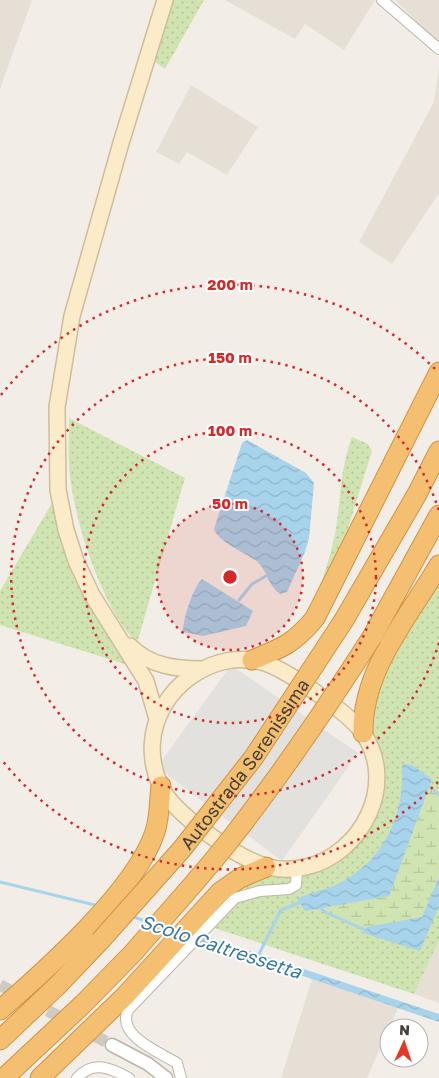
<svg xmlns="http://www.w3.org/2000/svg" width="439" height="1078" font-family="'Golos Text',sans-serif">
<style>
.residential{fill:#e6dfd5}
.grass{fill:url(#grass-dots)}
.wetland{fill:url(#wetland-marsh)}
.parking{fill:#e3e1de}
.water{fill:url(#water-waves)}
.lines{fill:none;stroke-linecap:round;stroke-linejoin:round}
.stream{stroke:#a7d3eb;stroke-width:3}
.tertiary-tunnel{stroke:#cfcbc4;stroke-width:12;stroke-dasharray:12 6;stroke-linecap:butt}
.minor-casing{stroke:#bdb5aa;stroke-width:12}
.tertiary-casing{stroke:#bdb5aa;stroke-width:15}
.secondary-casing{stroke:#cfbd99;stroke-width:18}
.motorway-casing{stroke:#d29340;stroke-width:21}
.minor{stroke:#fff;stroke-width:10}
.tertiary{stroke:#fff;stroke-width:12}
.secondary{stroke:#fbebc8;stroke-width:15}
.motorway{stroke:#f4bf70;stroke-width:19}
.motorway-bridge-casing{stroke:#d29340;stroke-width:21;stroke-linecap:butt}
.motorway-bridge{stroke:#f4bf70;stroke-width:19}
.ring{fill:none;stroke:#d62828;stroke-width:2.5;stroke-dasharray:2.5 5}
.labels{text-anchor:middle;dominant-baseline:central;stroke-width:4;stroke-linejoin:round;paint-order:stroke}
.street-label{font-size:18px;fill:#443e36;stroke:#fff}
.water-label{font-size:19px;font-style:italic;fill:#357aa1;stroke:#fff}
.centre{fill:#d62828;stroke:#fff;stroke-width:2.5}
.ring-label{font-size:15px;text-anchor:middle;font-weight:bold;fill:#d62828;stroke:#fff;stroke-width:4;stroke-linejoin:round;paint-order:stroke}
</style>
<defs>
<pattern id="grass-dots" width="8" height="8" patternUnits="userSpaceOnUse" patternTransform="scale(1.25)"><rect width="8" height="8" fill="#d0e4b2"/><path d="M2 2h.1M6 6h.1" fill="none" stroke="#b4c59a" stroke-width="1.8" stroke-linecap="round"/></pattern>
<pattern id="wetland-marsh" width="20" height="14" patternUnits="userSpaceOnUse" patternTransform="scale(1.25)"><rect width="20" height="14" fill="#d0e4b2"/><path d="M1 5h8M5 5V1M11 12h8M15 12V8" fill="none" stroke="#b4c59a"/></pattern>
<pattern id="water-waves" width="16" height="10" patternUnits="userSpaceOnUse" patternTransform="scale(1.25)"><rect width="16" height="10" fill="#a7d3eb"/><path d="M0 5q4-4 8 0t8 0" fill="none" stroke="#91b6ca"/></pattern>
</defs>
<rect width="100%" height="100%" fill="#f2eee7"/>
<path class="residential" d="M0,0H32L0,89Z
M225,0H375L344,50L305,24L295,39Z
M395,0H439V44Z
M439,67V193L392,264L359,242L434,102Z
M191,85L258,127L227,175L187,152L179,164L156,152Z
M439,941V1003L414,994Z
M312,979L398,1008L367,1078H281Z"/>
<path class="grass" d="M169,0H204L165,69L152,60Z
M69,418L185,478L137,643C101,608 72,515 69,465C68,449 69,434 69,418Z
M352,437L368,444L372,451L340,554L319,590C326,568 334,545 337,522C341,492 341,466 352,437Z
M55,498L91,607L104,630L128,665L0,625V591Z
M439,579V941L414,994L193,921L246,878L305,870L369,825L370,730L367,695Z"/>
<path class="wetland" d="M430,787L439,795V877L422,918L367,927L365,930L327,913L320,908L389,896Z"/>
<path class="parking" d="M231,665L358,753L282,861L157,767Z"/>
<path class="water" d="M247,440L306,473L314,483L309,538L305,552L287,592L280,594C266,583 267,568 255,560C245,553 217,541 214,529L242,443Z
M202,579L253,611L246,626L203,636L183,632C183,618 193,588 202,579Z
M402,764L412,765L432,779L389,896L305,911L297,899C311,892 326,890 340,883C385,859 405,814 402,764Z
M439,877V906L420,951L363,933L367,927L422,917Z
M204,936L439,1014V1022L199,941Z"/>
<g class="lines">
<path class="stream" d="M239,600L252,584L266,576
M430,787L439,795
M0,882L99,906
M320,908L327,913L365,930
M131,916L151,923
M259,954L281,910L299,903"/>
<path class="tertiary-tunnel" d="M0,985L112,1045"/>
<defs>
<path id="minor" d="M382,0L439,49
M77,1078C93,1060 111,1068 129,1078
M181,1078L177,1063C161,1053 116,1036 128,1010L235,898L260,891L289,889L296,885L297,868"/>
<path id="tertiary" d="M112,1045L148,1064L166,1078"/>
<path id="secondary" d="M130,646C150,666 175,669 202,669
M231,660C242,659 254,660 265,663C288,671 349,713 363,733C398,784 362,854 306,867C293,870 277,870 265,866C236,857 174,814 161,787C134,730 172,670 231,660Z
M157,719L146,681L92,595L76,561L66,530L58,490L57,407L72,316L121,143L165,0"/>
<path id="motorway" d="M344,620L417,494L439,451
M372,637L439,515
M252,660C280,649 295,643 315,618L439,372
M363,733C362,670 408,618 439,565
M0,1010C46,970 136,890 155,832C160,817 159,801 161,786
M0,1040L57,986L100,941
M4,1078L82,1005L133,953
M40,1078L124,997L220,892L240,878L266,867"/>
</defs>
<use href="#minor" class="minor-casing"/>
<use href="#tertiary" class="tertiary-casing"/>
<use href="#secondary" class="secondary-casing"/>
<use href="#motorway" class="motorway-casing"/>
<use href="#minor" class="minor"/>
<use href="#tertiary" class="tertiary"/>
<use href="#secondary" class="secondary"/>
<use href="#motorway" class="motorway"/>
<defs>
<g id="motorway-bridge">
<path id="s1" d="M100,941L182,849L254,757L344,620"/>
<path d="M133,953C165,916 199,879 230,840C281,775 327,707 372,637"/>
</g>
</defs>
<use href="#motorway-bridge" class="motorway-bridge-casing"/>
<use href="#motorway-bridge" class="motorway-bridge"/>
</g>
<circle cx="230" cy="577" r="73" fill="#d62828" fill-opacity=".12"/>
<g class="ring">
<circle cx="230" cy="577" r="73"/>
<circle cx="230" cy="577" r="146"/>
<path d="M439 643A219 219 0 1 1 439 511"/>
<path d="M438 782A292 292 0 0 1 1 759M1 395A292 292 0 0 1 438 372"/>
</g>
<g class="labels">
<g class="street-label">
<text stroke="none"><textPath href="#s1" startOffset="229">Autostrada Serenissima</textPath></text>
</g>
<g class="water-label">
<text transform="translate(221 946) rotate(18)">Scolo Caltressetta</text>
</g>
</g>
<circle cx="230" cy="577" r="8" class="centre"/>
<g class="ring-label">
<text x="230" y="290">200 m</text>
<text x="230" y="363">150 m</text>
<text x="230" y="436">100 m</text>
<text x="230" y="509">50 m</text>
</g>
<g transform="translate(404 1043) rotate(3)"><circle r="24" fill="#ffffff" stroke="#b4b2af"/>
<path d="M0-4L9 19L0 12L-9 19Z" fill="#eb3625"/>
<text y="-8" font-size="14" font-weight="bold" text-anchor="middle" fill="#443e36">N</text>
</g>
</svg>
